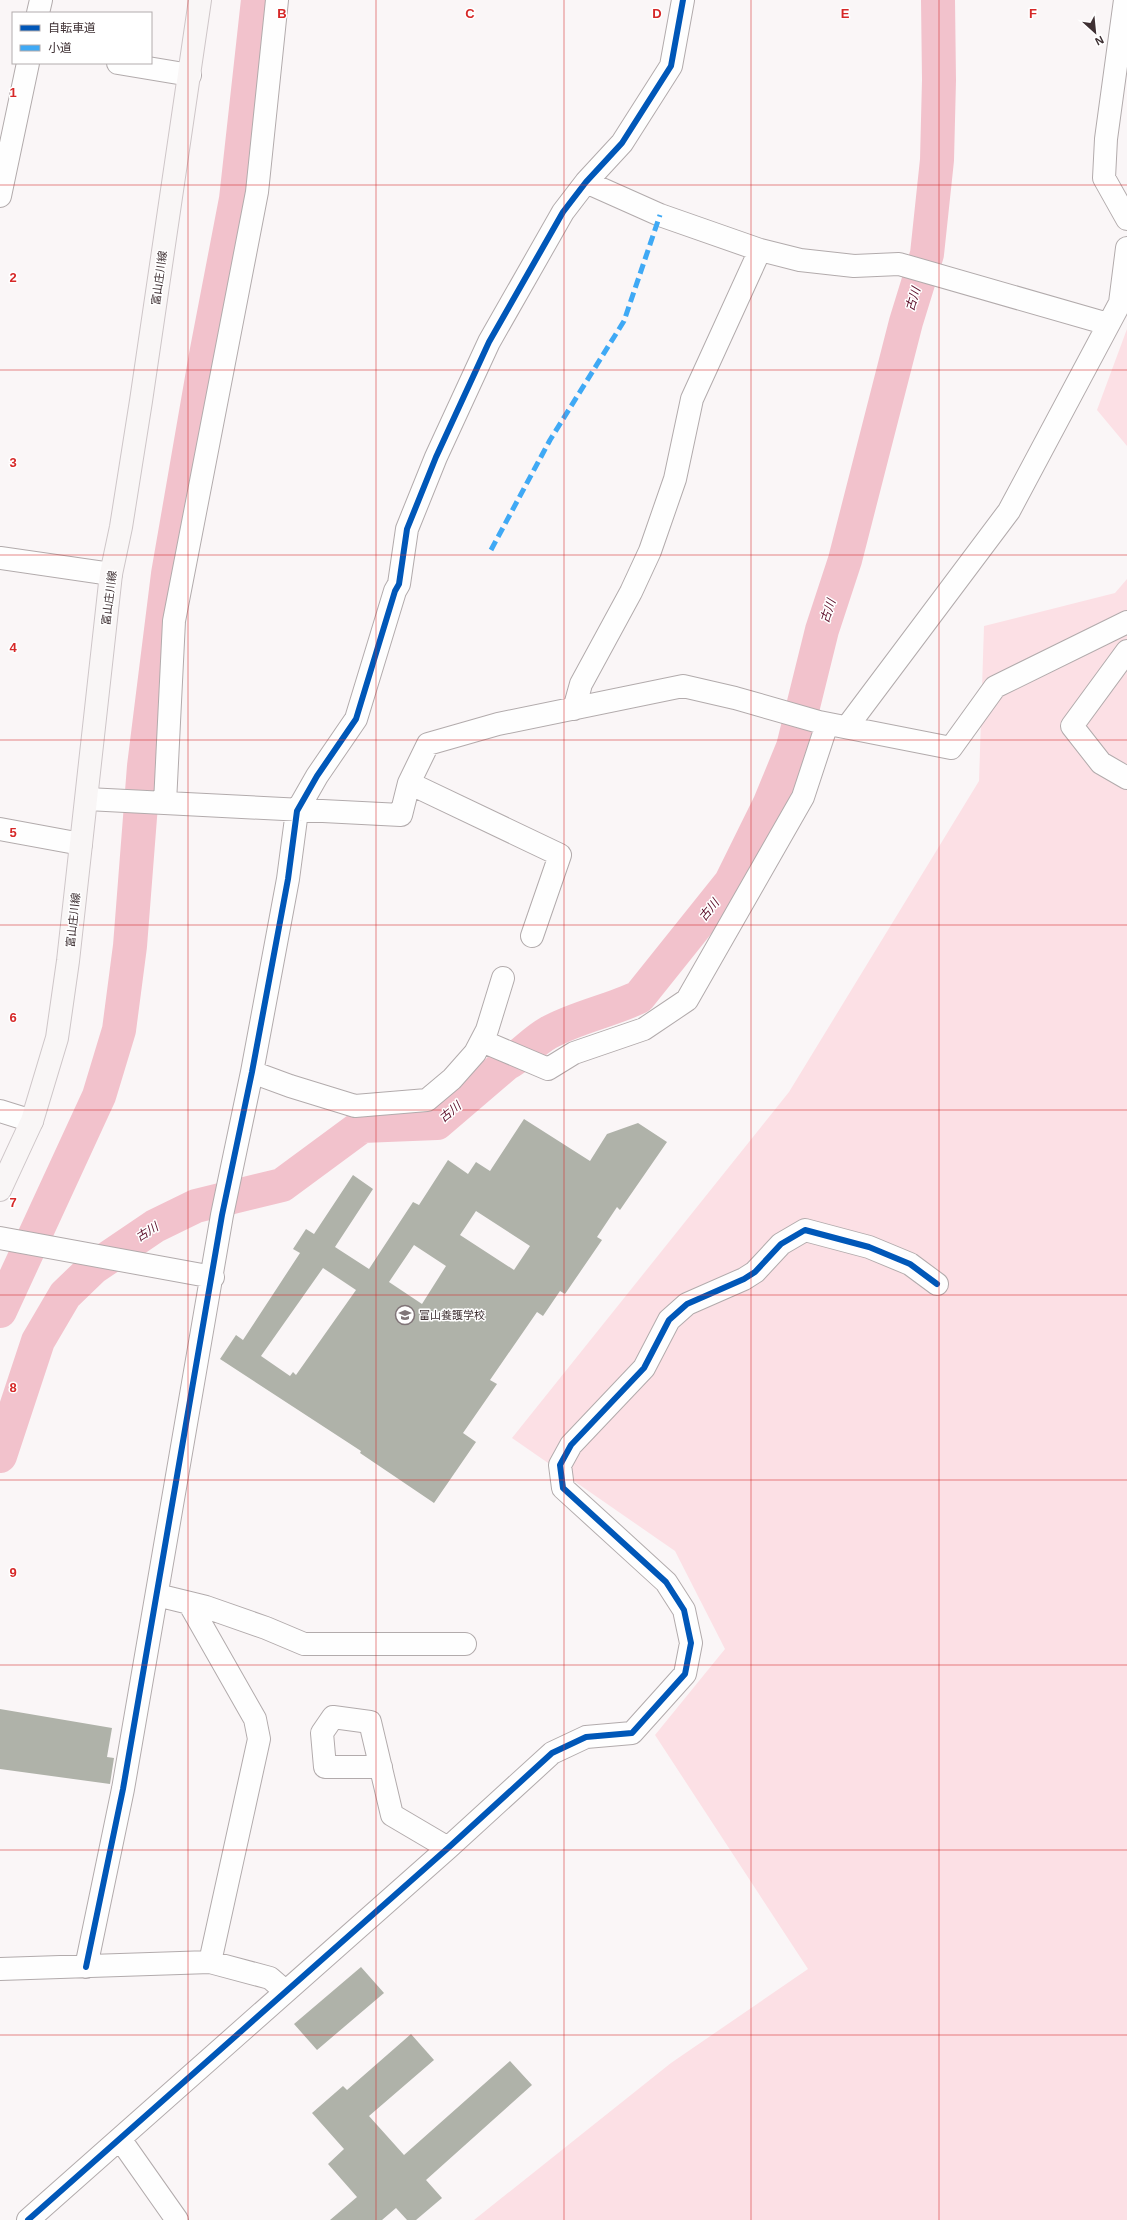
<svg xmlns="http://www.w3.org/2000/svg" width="1127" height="2220" font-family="Arial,'Noto Sans JP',sans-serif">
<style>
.green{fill:#fce0e5}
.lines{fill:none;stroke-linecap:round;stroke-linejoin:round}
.river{stroke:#f2c2cc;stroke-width:34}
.building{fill:#afb2a9;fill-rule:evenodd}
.minor-casing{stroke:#b2abac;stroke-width:24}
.primary-casing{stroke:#cec6c8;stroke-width:24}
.minor{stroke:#fefefe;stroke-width:22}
.primary{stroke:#f9f6f6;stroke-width:22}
.quiet{stroke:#3fa9f5;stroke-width:5;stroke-dasharray:10 5;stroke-linecap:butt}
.cycleway-casing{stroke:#fff;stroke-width:8}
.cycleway{stroke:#0057b8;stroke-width:6}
.grid{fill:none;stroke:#d62828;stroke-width:1;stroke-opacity:0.55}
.labels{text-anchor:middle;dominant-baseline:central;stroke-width:3;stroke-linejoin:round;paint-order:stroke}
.street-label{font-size:11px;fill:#3e3033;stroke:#fff}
.poi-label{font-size:11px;fill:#3e3033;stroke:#fff;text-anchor:start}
.water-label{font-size:12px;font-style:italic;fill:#5b0d28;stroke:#fff}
.grid-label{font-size:13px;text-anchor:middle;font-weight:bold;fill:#d62828;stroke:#fff;stroke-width:3;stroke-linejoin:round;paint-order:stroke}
</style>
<rect width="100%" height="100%" fill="#faf6f7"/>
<path class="green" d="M1127,329V446L1097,410Z
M1127,579V2220H474L671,2063L808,1969L655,1735L725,1649L675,1551L512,1438L789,1092L979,781L984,626L1115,593Z"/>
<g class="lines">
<path class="river" d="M0,1311L99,1096L119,1030L130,946L144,766L168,574L206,355L236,199L258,0
M0,1456L38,1341L65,1295L93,1268L155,1226L196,1206L282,1185L362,1126L437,1123L506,1064C522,1056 532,1042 548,1033C576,1017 610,1011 639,997L731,882L770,803L793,747L822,630L845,560L906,322L927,254L937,160L939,80L938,0"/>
</g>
<path class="building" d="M524,1119L590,1161L607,1134L638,1123L667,1142L620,1210L617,1207L597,1237L602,1240L565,1294L560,1291L543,1316L537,1312L490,1380L497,1384L463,1433L476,1442L434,1503L360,1453L361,1451L220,1359L236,1335L243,1340L300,1253L293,1249L306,1229L314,1234L353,1175L373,1189L335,1247L369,1269L413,1202L419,1205L448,1160L468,1174L476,1162L490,1171ZM476,1211L530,1246L514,1270L460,1235ZM414,1245L446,1266L422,1304L389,1282ZM323,1268L356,1290L296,1375L293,1372L290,1376L261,1356Z
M0,1709L112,1728L107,1757L114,1758L110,1784L0,1769Z
M361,1967L384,1993L317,2050L294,2024Z
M411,2034L434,2060L369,2116L404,2155L510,2061L532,2085L426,2180L442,2198L416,2220H407L396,2208L382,2220H330L357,2197L328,2164L344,2149L312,2113L343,2086L347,2090Z"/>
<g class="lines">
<defs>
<path id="minor" d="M1125,0L1106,139L1104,178L1127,219
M38,13L41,0
M118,63L190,75
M586,182L660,215L760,250L800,260L854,266L899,264L1108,324
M0,196L28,63
M0,558L111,574
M1127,651L1072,726L1101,763L1127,778
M574,709L581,684L631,592L650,551L675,479L692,399L760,250
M847,727L1009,511L1120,303L1127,248
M409,783L560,855L532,936
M87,799L401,815L409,783L428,744L498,724L683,686L735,698L819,722L951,748L995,687L1127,622
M165,803L174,621L257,192L277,0
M0,829L81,844
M482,1041L548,1069L574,1053L644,1029L687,1000L803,797L827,724
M252,1072L290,1086L355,1106L427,1100L452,1079L475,1053L487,1030L503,978
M0,1111L32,1121
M0,1238L213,1277
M157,1595L206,1607L266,1628L304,1644H465
M189,1603L255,1719L259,1739L210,1962
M381,1767H325L322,1733L333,1717L370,1722L392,1815L448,1848
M86,1967L123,1789L222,1215L252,1072L288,879L297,811L317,776L356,719L395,591L399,584L407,529L436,457L489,342L563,212L586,182L622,143L671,66L683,0
M0,1969L210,1962L270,1978L285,1991
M120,2139L177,2220
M28,2220L448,1848L552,1753L586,1737L632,1733L685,1674L691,1643L684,1610L666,1582L563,1488L560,1465L571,1445L644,1368L669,1320L687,1304L744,1279L755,1272L781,1244L805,1230L869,1247L910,1264L937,1284"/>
<path id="primary" d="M0,1190L32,1121L57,1038L68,961L111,574L121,527L141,401L200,0"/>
</defs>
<use href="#minor" class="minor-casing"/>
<use href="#primary" class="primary-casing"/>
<use href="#minor" class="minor"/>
<use href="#primary" class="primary"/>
<path class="quiet" d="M491,550L550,440L624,321L660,215"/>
<defs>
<path id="cycleway" d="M86,1967L123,1789L222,1215L252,1072L288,879L297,811L317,776L356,719L395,591L399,584L407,529L436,457L489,342L563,212L586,182L622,143L671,66L683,0
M28,2220L448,1848L552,1753L586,1737L632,1733L685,1674L691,1643L684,1610L666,1582L563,1488L560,1465L571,1445L644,1368L669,1320L687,1304L744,1279L755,1272L781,1244L805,1230L869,1247L910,1264L937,1284"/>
</defs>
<use href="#cycleway" class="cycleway-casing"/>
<use href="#cycleway" class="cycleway"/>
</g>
<path class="grid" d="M188,0V2220M376,0V2220M564,0V2220M751,0V2220M939,0V2220M0,185H1127M0,370H1127M0,555H1127M0,740H1127M0,925H1127M0,1110H1127M0,1295H1127M0,1480H1127M0,1665H1127M0,1850H1127M0,2035H1127"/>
<defs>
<symbol id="school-ring" viewBox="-11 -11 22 22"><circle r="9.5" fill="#fff" stroke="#807578" stroke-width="1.5"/><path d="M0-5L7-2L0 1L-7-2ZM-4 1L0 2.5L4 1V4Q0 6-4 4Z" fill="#807578"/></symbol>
</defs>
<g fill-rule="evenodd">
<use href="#school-ring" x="394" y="1304" width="22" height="22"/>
</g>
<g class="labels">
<g class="street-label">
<text transform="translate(159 278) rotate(-82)">富山庄川線</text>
<text transform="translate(109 598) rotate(-83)">富山庄川線</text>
<text transform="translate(73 920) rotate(-84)">富山庄川線</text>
</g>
<g class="poi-label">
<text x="419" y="1315">富山養護学校</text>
</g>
<g class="water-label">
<text transform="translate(913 299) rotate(-73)">古川</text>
<text transform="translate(828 611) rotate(-72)">古川</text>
<text transform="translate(709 910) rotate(-51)">古川</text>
<text transform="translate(450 1112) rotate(-39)">古川</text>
<text transform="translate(147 1232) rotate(-32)">古川</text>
</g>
</g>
<g class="grid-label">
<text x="282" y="18">B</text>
<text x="470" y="18">C</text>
<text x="657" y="18">D</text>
<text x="845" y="18">E</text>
<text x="1033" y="18">F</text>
<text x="13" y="97">1</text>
<text x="13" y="282">2</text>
<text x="13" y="467">3</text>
<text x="13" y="652">4</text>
<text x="13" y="837">5</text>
<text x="13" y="1022">6</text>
<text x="13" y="1207">7</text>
<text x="13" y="1392">8</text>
<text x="13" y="1577">9</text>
</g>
<rect x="12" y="12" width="140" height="52" fill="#ffffff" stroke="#b2acad"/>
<rect x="20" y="25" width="20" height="6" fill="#0057b8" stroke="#b2acad"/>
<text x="48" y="32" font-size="12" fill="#3e3033">自転車道</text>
<rect x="20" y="45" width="20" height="6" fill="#3fa9f5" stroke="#b2acad"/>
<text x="48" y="52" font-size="12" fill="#3e3033">小道</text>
<g transform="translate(1095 32) rotate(153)" stroke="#ffffff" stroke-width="3" paint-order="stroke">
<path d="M0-3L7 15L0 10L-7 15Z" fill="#3e3033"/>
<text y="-6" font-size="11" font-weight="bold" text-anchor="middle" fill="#3e3033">N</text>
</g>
</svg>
